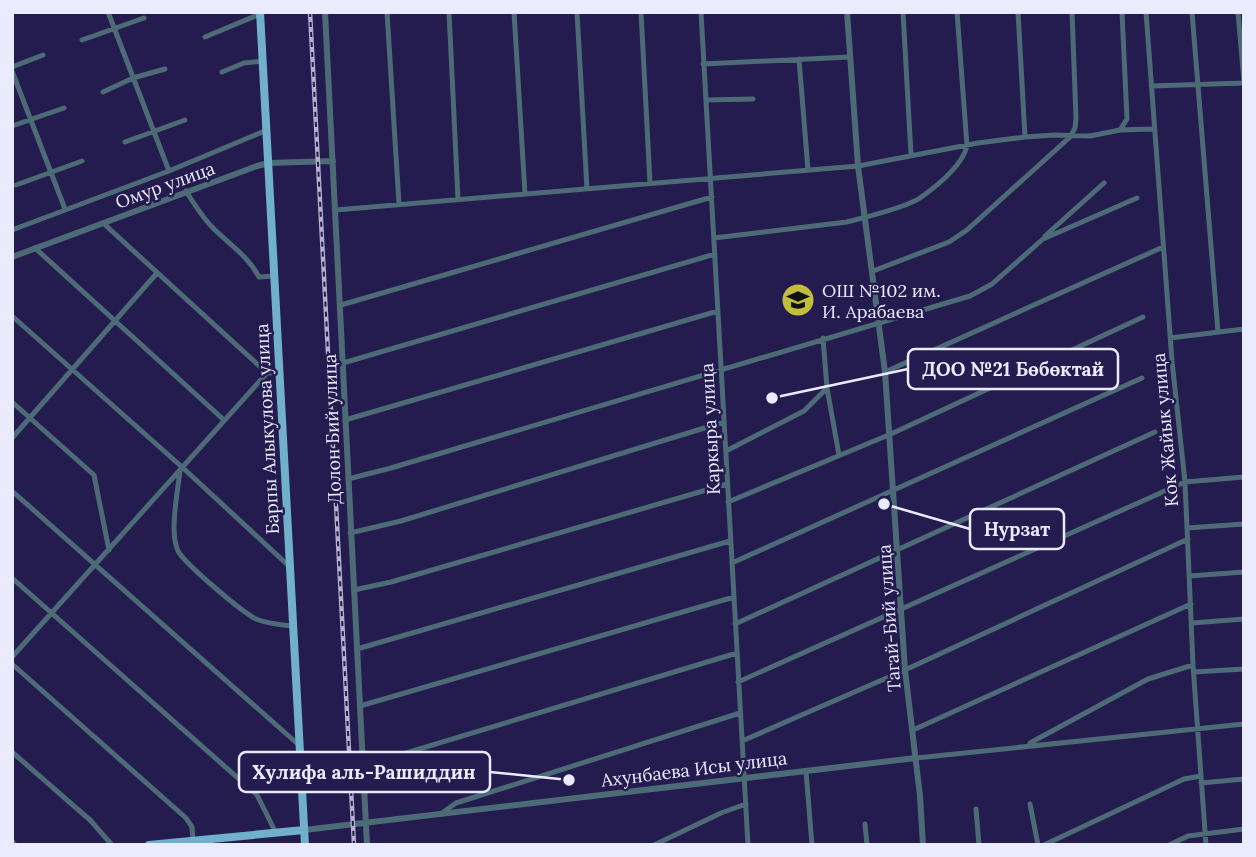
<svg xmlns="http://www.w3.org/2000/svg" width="1256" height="857" font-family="Lora,serif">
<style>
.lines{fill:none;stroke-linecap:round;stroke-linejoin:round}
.minor{stroke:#4d6b77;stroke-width:5}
.tertiary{stroke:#4d6b77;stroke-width:6}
.primary{stroke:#70b0ca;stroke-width:8}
.rail-casing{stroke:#b4b1ce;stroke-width:4.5}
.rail{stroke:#241b4e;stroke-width:2;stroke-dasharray:5;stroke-linecap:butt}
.labels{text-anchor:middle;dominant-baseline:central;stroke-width:5;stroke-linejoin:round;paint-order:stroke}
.street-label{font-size:18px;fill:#ebebff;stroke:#241b4e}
.poi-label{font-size:18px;fill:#ebebff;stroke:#241b4e;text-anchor:start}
.leader{fill:none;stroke:#ebebff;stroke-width:2.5}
.callout-dot{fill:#ebebff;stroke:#241b4e;stroke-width:2.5}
.callout{fill:#241b4e;stroke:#ebebff;stroke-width:2.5}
.callout-label{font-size:19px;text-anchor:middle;font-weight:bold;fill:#ebebff}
</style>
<rect width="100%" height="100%" fill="#241b4e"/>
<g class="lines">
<path class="minor" d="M108,12L169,171
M387,12L399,204
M449,12L458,199
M514,12L525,194
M577,12L587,189
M641,12L650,183
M701,12L748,845
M903,12L911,155
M1018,12L1025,137
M1146,12L1172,361L1185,482L1193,665L1206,845
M1192,12L1218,332
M1238,12L1244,82
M205,37L260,14
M82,40L144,18
M799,59L808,170
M703,64L850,57
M12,67L43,55
M12,71L65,209
M222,72L244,63L263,61
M1151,86L1244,83
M103,92L133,78L165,69
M706,100L753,99
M12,126L64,108
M1120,130L1127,119L1122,12
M125,142L185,120
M16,185L82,161
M186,191C194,204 202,217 213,228C229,244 248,256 259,277L274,276
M336,210L858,166L978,143L1025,137L1054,135L1090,136L1120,130L1154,129
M103,223L267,373
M12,230L169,171L267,130
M1045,236L1104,183
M714,238L847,222C866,217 905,208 920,198C937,186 962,166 967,146L957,12
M35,248L224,420
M873,271L949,242L967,230L1070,137L1075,128L1076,118L1072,12
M341,305L712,197
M12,316L182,467L290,567
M823,338L827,388L839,455
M1170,338L1244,329
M343,363L715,254
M885,372L1163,247
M12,402L94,475L109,550
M345,420L718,311
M12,438L157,273
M726,451L804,411L827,388
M180,470C178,491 169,532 178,551C185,564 242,612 256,619C268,624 281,625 293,626
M348,479L391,468L970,296L992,284L1043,239L1137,198
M12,491L300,746
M728,502L891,434L1143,317
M1187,528L1244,524
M350,533L401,521L724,422
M732,563L1142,378
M1190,576L1244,572
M12,578L257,795L276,833
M354,590L391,582L727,484
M1192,623L1244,619
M735,624L1155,432
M357,649L730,541
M12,657L267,373H280
M12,664L186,818L192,827L193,841
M1194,672L1244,669
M738,682L1185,482L1244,477
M360,706L734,597
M913,730L1191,604
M742,741L905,670L1188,539
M1030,743L1148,679L1193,665
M12,752L90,820L112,845
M916,758L1244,724
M363,766L737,653
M806,771L812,845
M1201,783L1244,779
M1030,804L1038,845
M976,809L979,845
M442,813L456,803L740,713
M865,824L867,845
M12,841L15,845
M654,845L721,813L746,804
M1044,845L1184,779L1201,776
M1169,845L1188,836L1244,829"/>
<path class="tertiary" d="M325,12L367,845
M847,12L858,166L885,372L905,670L920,796L923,845
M12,257L257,166L269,163L333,161
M304,830L916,758"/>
<path class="primary" d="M260,12L305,845
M149,845L304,830"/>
<defs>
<path id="rail" d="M310,12L354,845"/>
</defs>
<use href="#rail" class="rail-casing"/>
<use href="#rail" class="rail"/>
</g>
<defs>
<symbol id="school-disc" viewBox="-11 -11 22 22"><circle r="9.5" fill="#c3bd3e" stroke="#241b4e"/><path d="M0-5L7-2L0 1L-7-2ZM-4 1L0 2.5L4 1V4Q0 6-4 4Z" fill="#111"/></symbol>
</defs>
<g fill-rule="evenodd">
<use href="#school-disc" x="779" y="281" width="38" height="38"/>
</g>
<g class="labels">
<g class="street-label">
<text transform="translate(165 185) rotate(-20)">Омур улица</text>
<text transform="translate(267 429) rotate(-93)">Барпы Алыкулова улица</text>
<text transform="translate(332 429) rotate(-92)">Долон Бий улица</text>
<text transform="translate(710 429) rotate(-93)">Каркыра улица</text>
<text transform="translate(1165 430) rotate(-95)">Кок Жайык улица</text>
<text transform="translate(889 618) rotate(-94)">Тагай-Бий улица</text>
<text transform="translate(694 769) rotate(-7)">Ахунбаева Исы улица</text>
</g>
<g class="poi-label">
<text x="822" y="290">ОШ №102 им.<tspan x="822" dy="21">И. Арабаева</tspan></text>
</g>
</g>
<path class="leader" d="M772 398L908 369M884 504L970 529M569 780L490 772"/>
<g class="callout-dot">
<circle cx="772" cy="398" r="7"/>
<circle cx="884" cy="504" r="7"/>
<circle cx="569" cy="780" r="7"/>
</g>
<g class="callout">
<rect x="908" y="349" width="210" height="40" rx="7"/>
<rect x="970" y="509" width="94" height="40" rx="7"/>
<rect x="239" y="752" width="251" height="40" rx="7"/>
</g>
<g class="callout-label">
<text x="1013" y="376">ДОО №21 Бөбөктай</text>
<text x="1017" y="536">Нурзат</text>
<text x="364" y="779">Хулифа аль-Рашиддин</text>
</g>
<rect width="1256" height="857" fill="none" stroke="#ebebff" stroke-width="28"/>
</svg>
